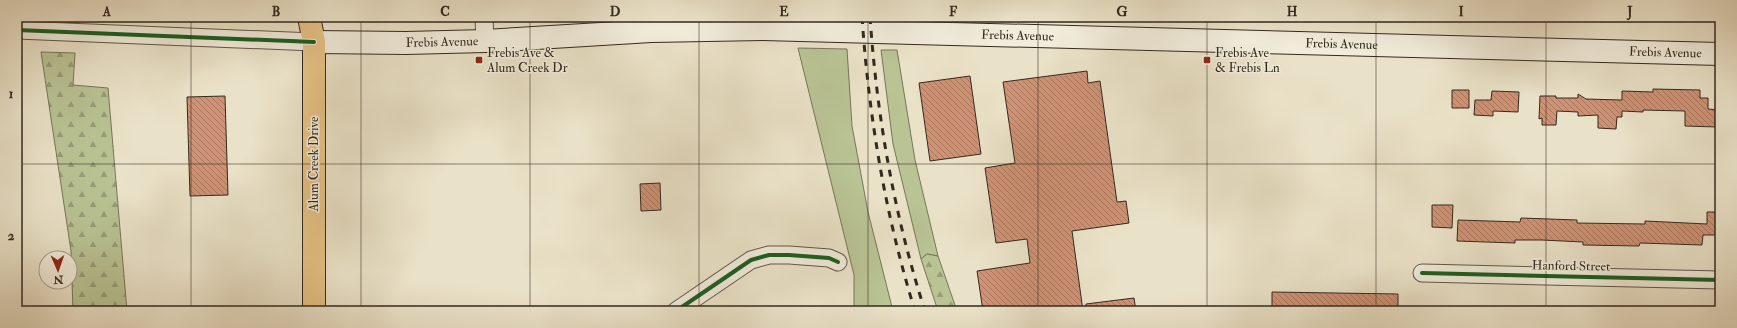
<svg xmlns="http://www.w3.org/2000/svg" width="1737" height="328" font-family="'IM FELL Double Pica',serif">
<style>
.green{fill:#b9c394;stroke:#767659}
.forest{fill:url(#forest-firs);stroke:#767659}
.building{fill:url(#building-back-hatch);stroke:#33291e}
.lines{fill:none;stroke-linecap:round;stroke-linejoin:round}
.street-casing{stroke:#615748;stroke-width:19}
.secondary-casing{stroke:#33291e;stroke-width:24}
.primary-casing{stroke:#33291e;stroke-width:24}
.street{stroke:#f1ecdb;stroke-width:17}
.secondary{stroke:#f1ecdb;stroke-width:22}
.primary{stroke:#e5c184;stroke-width:22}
.rail{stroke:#33291e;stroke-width:3;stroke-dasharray:7 7;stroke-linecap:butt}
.cycleway-casing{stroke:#f1ecdb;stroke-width:6}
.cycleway{stroke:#1b5e20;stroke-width:4}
.grid{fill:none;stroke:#33291e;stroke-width:1;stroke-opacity:0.55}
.poi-dot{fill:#8f2418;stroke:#f1ecdb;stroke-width:1.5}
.labels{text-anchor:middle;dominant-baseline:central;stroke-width:3;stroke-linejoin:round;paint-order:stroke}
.street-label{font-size:13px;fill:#33291e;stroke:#f1ecdb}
.poi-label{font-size:13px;fill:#33291e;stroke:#f1ecdb;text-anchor:start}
.neatline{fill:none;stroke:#33291e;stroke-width:1.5}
.grid-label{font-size:13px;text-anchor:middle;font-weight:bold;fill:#33291e}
</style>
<defs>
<pattern id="forest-firs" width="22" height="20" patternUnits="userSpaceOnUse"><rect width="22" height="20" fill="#b9c394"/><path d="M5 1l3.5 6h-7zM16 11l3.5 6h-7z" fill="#979e78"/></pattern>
<pattern id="building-back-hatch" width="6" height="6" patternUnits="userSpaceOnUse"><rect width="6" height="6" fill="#cf9274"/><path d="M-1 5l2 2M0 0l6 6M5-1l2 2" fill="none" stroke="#a9775f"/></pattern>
</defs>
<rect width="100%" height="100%" fill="#eae2c8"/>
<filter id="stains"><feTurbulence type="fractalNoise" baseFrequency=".005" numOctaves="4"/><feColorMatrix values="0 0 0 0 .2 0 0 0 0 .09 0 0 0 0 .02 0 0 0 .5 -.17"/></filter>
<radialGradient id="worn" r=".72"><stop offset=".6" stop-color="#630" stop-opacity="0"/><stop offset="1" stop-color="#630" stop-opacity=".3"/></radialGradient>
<path class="green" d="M798,48L847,49L852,126L868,212L893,311H854V275Z
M881,50H897L915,160L938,256L927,254L921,259L893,144Z"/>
<path class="forest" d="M59,17H89L77,23L61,22Z
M41,52L75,53L73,85L108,88L127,311H73L71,251Z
M927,254L938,256L957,311H938L921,259Z"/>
<path class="building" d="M1087,71L1088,83L1100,81L1117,202L1126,201L1129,223L1072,231L1083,311H983L977,271L1030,263L1027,239L996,243L985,168L1015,163L1003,82Z
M970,76L981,154L930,161L919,83Z
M1653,89L1700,90V98H1708V109L1718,110L1717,127L1685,126V111L1643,110V112L1622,111V117H1617L1616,129L1598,128V115L1578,116V112L1557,111L1556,125H1542V118L1539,119L1540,96H1556V98H1578V94L1586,99L1622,100V91L1653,92Z
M1452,90H1469V108H1452Z
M1492,91L1519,92L1518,112L1493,111V116L1474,115L1475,100H1491Z
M225,96L228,195L190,196L187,97Z
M660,183L661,210L641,211L640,184Z
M1432,205H1453L1452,228L1432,227Z
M1707,212H1720V235H1703L1702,245L1640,243L1639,246L1583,245V242L1542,240H1515V243L1457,241L1458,220L1520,222L1521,218L1577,220V223L1645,224V221L1707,224Z
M1272,292L1398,294V311H1272Z
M1134,298L1136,311H1086V304Z"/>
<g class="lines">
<defs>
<path id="street" d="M484,17L485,41
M17,30L314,42
M1422,273L1720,280
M676,311L751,260L769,255H789L829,258L838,262"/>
<g id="secondary">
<path id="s1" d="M314,42L406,43L485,41L651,31L763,29L1720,54"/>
</g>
<path id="primary" d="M309,17L314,42V311"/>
</defs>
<use href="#street" class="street-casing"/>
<use href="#secondary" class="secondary-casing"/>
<use href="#primary" class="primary-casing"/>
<use href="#street" class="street"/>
<use href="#secondary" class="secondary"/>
<use href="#primary" class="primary"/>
<path class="rail" d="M862,17C869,118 885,214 915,311
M870,17C877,117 894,215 925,311"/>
<defs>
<path id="cycleway" d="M17,30L314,42
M1422,273L1720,280
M676,311L751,260L769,255H789L829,258L838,262"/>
</defs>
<use href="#cycleway" class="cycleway-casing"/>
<use href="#cycleway" class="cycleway"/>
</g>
<path class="grid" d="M191,17V311M361,17V311M530,17V311M699,17V311M868,17V311M1038,17V311M1207,17V311M1376,17V311M1546,17V311M17,164H1720"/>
<g class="poi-dot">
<rect x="475" y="56" width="8" height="8" rx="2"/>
<rect x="1203" y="56" width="8" height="8" rx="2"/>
</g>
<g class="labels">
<g class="street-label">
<text stroke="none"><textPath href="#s1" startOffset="704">Frebis Avenue</textPath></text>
<text stroke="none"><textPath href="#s1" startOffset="128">Frebis Avenue</textPath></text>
<text stroke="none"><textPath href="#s1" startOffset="1028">Frebis Avenue</textPath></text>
<text stroke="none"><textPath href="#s1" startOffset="1352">Frebis Avenue</textPath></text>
<text transform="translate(314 164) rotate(-90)">Alum Creek Drive</text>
<text transform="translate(1571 266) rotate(1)">Hanford Street</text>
</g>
<g class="poi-label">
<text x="487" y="53">Frebis Ave &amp;<tspan x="487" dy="15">Alum Creek Dr</tspan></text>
<text x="1215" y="53">Frebis Ave<tspan x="1215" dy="15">&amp; Frebis Ln</tspan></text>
</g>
</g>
<rect width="1737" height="328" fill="none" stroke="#eae2c8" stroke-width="44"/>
<g transform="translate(58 270) rotate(178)"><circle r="19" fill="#f1ecdb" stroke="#a59e8f"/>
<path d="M0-3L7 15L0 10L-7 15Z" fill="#8f2418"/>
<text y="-6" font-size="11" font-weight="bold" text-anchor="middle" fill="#33291e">N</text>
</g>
<rect x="22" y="22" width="1693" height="284" class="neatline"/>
<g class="grid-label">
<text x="107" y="16">A</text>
<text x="276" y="16">B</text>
<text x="445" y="16">C</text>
<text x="615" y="16">D</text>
<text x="784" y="16">E</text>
<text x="953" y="16">F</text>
<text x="1122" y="16">G</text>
<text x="1292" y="16">H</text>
<text x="1461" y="16">I</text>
<text x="1630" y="16">J</text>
<text x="11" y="98">1</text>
<text x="11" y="240">2</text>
</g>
<rect width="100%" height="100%" filter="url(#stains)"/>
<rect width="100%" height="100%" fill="url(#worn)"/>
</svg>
